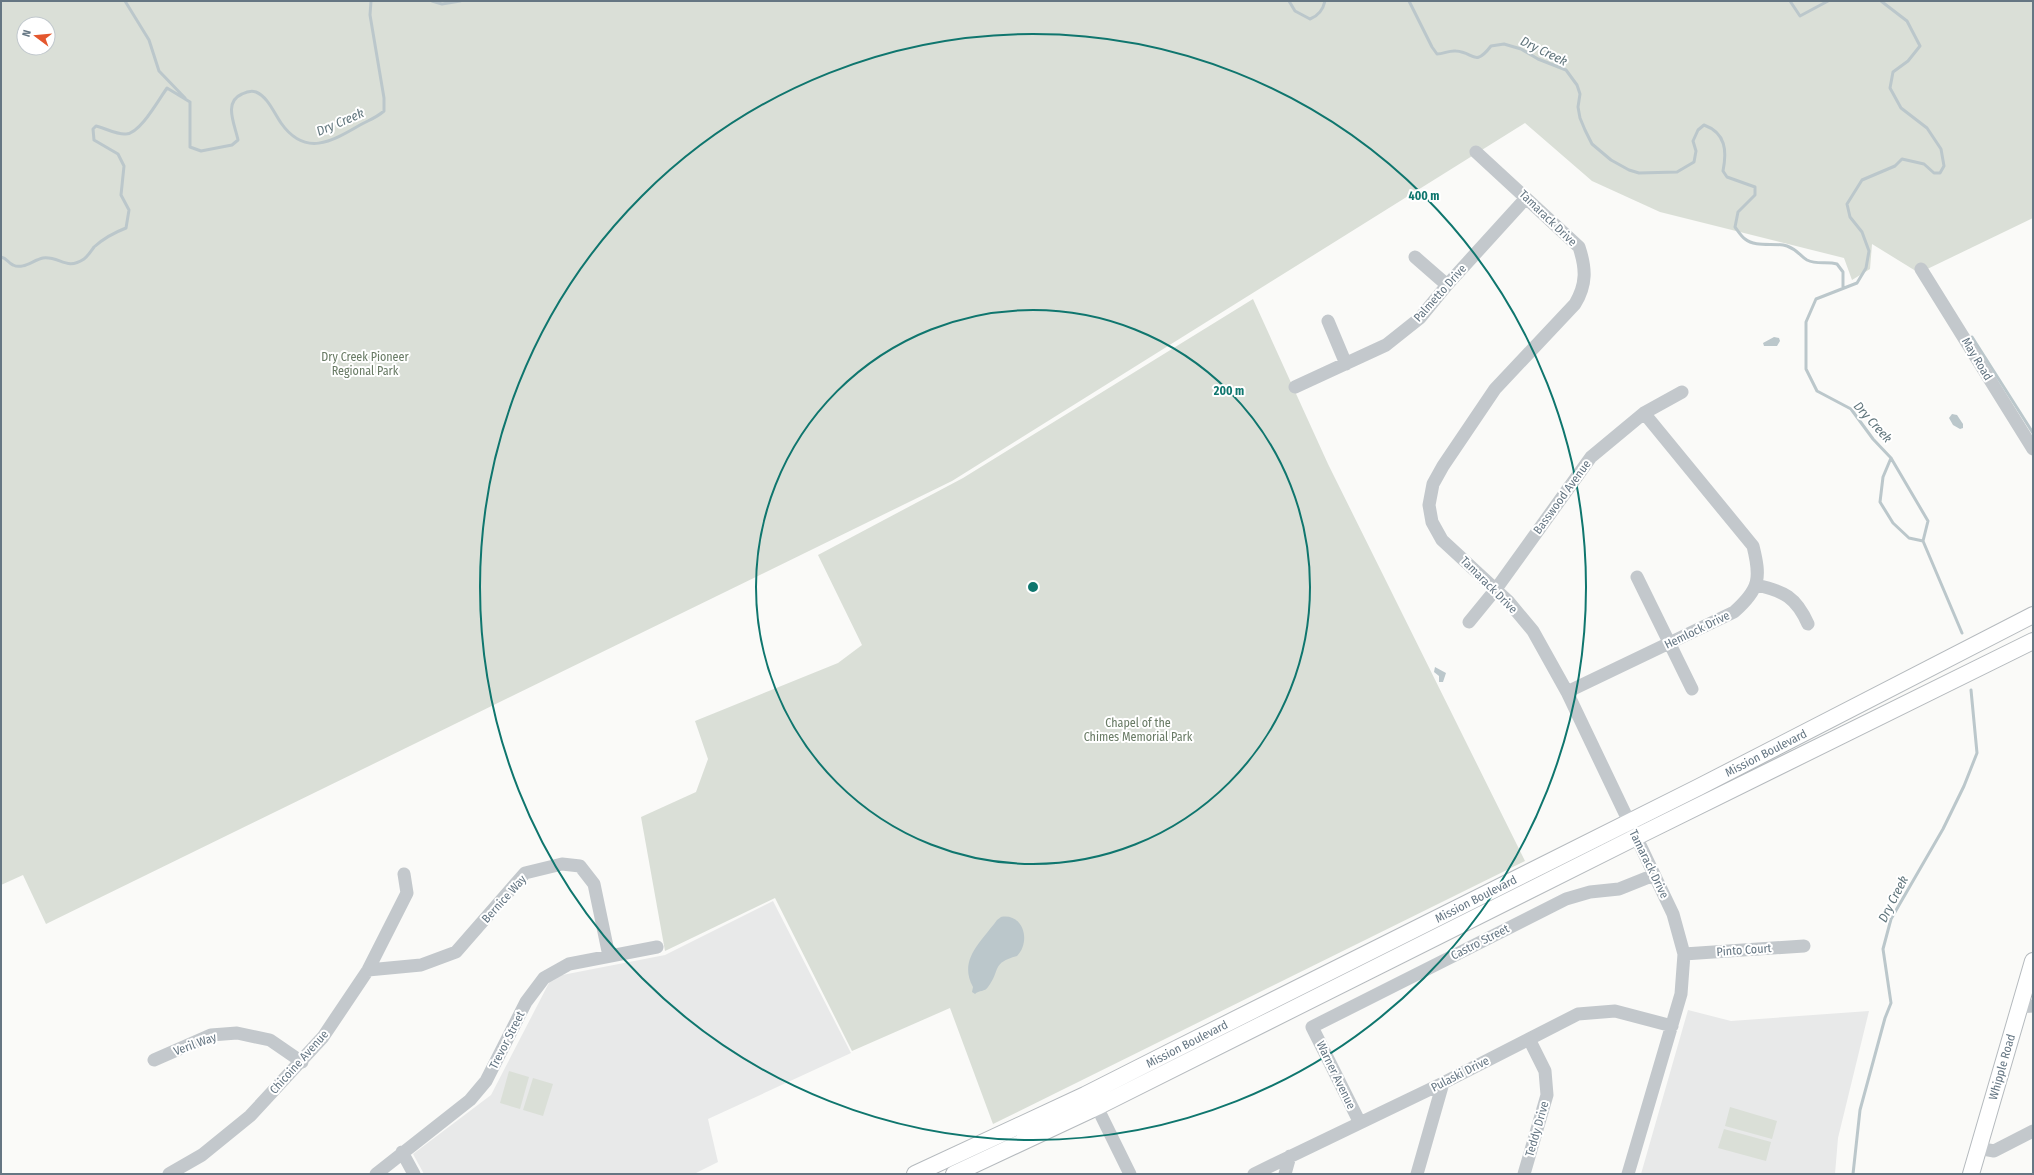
<svg xmlns="http://www.w3.org/2000/svg" width="2034" height="1175" font-family="'Fira Sans Condensed',sans-serif">
<style>
.built{fill:#e8e9e9}
.green{fill:#dadfd7;fill-rule:evenodd}
.water{fill:#bbc7cb}
.lines{fill:none;stroke-linecap:round;stroke-linejoin:round}
.stream{stroke:#bbc7cb;stroke-width:3}
.major-casing{stroke:#b5babe;stroke-width:18}
.minor{stroke:#c3c8cc;stroke-width:13}
.major{stroke:#fff;stroke-width:16}
.ring{fill:none;stroke:#0f766e;stroke-width:2}
.labels{text-anchor:middle;dominant-baseline:central;stroke-width:4;stroke-linejoin:round;paint-order:stroke}
.street-label{font-size:12px;fill:#657683;stroke:#fff}
.park-label{font-size:12px;fill:#687a64;stroke:#fff}
.water-label{font-size:13px;font-style:italic;fill:#60757c;stroke:#fff}
.centre{fill:#0f766e;stroke:#fff;stroke-width:2}
.ring-label{font-size:12px;text-anchor:middle;font-weight:bold;fill:#0f766e;stroke:#fff;stroke-width:4;stroke-linejoin:round;paint-order:stroke}
</style>
<rect width="100%" height="100%" fill="#fafaf8"/>
<path class="built" d="M773,901L851,1053L708,1119L718,1162L694,1174H424L413,1154L491,1095L552,977L665,955Z
M1688,1010L1731,1021L1869,1011L1838,1138L1835,1174H1641Z"/>
<path class="green" d="M1,1H2033V218L1919,273L1872,244L1870,269L1852,280L1844,258L1660,212L1592,181L1525,123L952,481L46,924L23,875L1,885ZM24,24H48V48H24Z
M1253,299L1328,464L1525,861L993,1124L950,1008L852,1051L775,898L665,951L641,817L696,792L708,759L695,721L838,663L862,645L818,555L963,478Z
M509,1071L529,1077L520,1109L500,1103Z
M533,1078L553,1084L543,1116L523,1110Z
M1730,1107L1777,1121L1772,1139L1725,1126Z
M1724,1129L1771,1142L1766,1161L1718,1148Z"/>
<path class="water" d="M1774,337L1779,338L1780,341L1777,346H1764L1763,343Z
M1952,414L1957,415L1963,424V428L1960,429L1953,425L1949,418Z
M1435,667L1446,673L1443,682H1439V676L1434,672Z
M1001,917C1024,913 1031,942 1017,956C991,963 1001,970 988,987C985,992 979,990 975,994L972,992L973,987C958,960 981,942 997,920Z"/>
<g class="lines">
<path class="stream" d="M125,1L149,40L159,71L185,98
M432,1L442,4L460,1
M1289,1L1295,11L1310,19C1318,16 1323,10 1325,1
M1409,1L1432,47L1437,54C1444,54 1449,50 1456,51C1474,52 1474,68 1491,46L1504,44L1521,49L1538,59L1566,70L1577,85L1580,94L1578,107L1580,118L1585,130L1592,144L1611,160L1629,170L1639,173L1677,172L1694,162L1696,151L1693,141L1698,130L1704,125C1726,133 1727,151 1723,171L1727,177L1755,187V195L1738,212L1735,227C1738,231 1741,236 1745,239C1756,248 1775,242 1787,246C1798,250 1800,256 1807,260C1817,265 1827,261 1837,264L1843,272V287
M1790,1L1800,16L1828,1
M1881,1L1907,21L1920,46L1908,61L1893,72L1890,88L1901,108L1927,128L1941,149L1944,166L1940,173H1934L1924,164L1902,159L1895,166L1862,180L1847,204L1850,217L1862,232L1869,251L1866,268L1857,283L1816,299L1806,322V369L1817,391L1851,409L1873,439L1891,458L1928,521L1923,541L1962,633
M190,102V147L201,151L232,145L238,140C235,125 223,102 242,94C246,92 251,90 256,92C268,97 274,113 281,123C305,157 331,142 360,125C369,120 376,118 384,111V98L370,15L371,1
M1,257C7,258 8,263 13,265C23,270 33,260 43,258C60,256 66,271 84,259C88,256 91,251 94,247C104,238 113,233 126,228L129,210L121,195L124,166L118,154L94,140L93,129L96,126C105,128 117,135 126,134C140,134 159,99 167,88L190,102
M1972,337L2033,433
M1891,458L1883,477L1880,502L1893,523L1909,538L1923,541
M1853,1174L1860,1110L1885,1018L1891,1003L1883,949L1891,919L1943,829L1964,786L1977,753L1971,690"/>
<defs>
<path id="major" d="M915,1174L1085,1095L1168,1053L1699,787L2033,615
M954,1174L1097,1107L1636,837L2033,641
M1971,1174L2033,961"/>
</defs>
<use href="#major" class="major-casing"/>
<path class="minor" d="M1476,152L1579,247C1586,268 1587,284 1575,304L1495,389L1443,466L1433,484L1429,505L1432,522L1442,540L1508,601L1533,631L1567,692L1673,914L1684,954L1681,994L1628,1174
M1415,257L1447,285
M1921,269L2033,449
M1328,321L1346,364
M1295,387L1386,345L1420,318L1447,285L1526,198
M1637,577L1692,689
M1756,585C1784,591 1796,597 1808,624
M1469,622L1496,589L1591,457L1644,413L1682,392
M1567,692L1734,612C1760,589 1761,578 1753,546L1644,413
M1684,954L1804,946
M368,970L421,965L456,952L525,873L562,864L580,866L594,884L609,956
M2019,1007L2033,1006
M154,1060L211,1035L237,1033L270,1040L302,1062
M1091,1100L1097,1107L1130,1174
M1360,1123L1312,1027L1566,899L1590,892L1619,889L1654,875
M1978,1148L1994,1151L2033,1131
M402,1152L414,1174
M169,1174L202,1155L250,1116L323,1037L368,970L407,893L404,874
M376,1174L470,1100L486,1081L526,1002L544,978L569,964L657,947
M1254,1174L1443,1083L1578,1014L1615,1011L1672,1026
M1285,1174L1290,1156
M1417,1174L1443,1083
M1524,1174L1547,1095L1545,1071L1529,1039"/>
<use href="#major" class="major"/>
</g>
<g class="ring">
<circle cx="1033" cy="587" r="277"/>
<circle cx="1033" cy="587" r="553"/>
</g>
<g class="labels">
<g class="street-label">
<text transform="translate(1548 218) rotate(44)">Tamarack Drive</text>
<text transform="translate(1440 293) rotate(-48)">Palmetto Drive</text>
<text transform="translate(1977 359) rotate(59)">May Road</text>
<text transform="translate(1562 497) rotate(-54)">Basswood Avenue</text>
<text transform="translate(1489 585) rotate(45)">Tamarack Drive</text>
<text transform="translate(1697 630) rotate(-26)">Hemlock Drive</text>
<text transform="translate(1766 753) rotate(-27)">Mission Boulevard</text>
<text transform="translate(1649 864) rotate(64)">Tamarack Drive</text>
<text transform="translate(504 899) rotate(-48)">Bernice Way</text>
<text transform="translate(1476 899) rotate(-27)">Mission Boulevard</text>
<text transform="translate(1480 942) rotate(-27)">Castro Street</text>
<text transform="translate(1744 950) rotate(-4)">Pinto Court</text>
<text transform="translate(507 1040) rotate(-63)">Trevor Street</text>
<text transform="translate(195 1044) rotate(-20)">Veril Way</text>
<text transform="translate(1187 1044) rotate(-27)">Mission Boulevard</text>
<text transform="translate(299 1062) rotate(-48)">Chicoine Avenue</text>
<text transform="translate(2002 1067) rotate(-74)">Whipple Road</text>
<text transform="translate(1460 1074) rotate(-27)">Pulaski Drive</text>
<text transform="translate(1336 1075) rotate(64)">Warner Avenue</text>
<text transform="translate(1537 1129) rotate(-74)">Teddy Drive</text>
</g>
<g class="park-label">
<text x="365" y="357">Dry Creek Pioneer<tspan x="365" dy="14">Regional Park</tspan></text>
<text x="1138" y="723">Chapel of the<tspan x="1138" dy="14">Chimes Memorial Park</tspan></text>
</g>
<g class="water-label">
<text transform="translate(1544 51) rotate(26)">Dry Creek</text>
<text transform="translate(340 122) rotate(-23)">Dry Creek</text>
<text transform="translate(1873 422) rotate(48)">Dry Creek</text>
<text transform="translate(1893 899) rotate(-63)">Dry Creek</text>
</g>
</g>
<circle cx="1033" cy="587" r="6" class="centre"/>
<g class="ring-label">
<text x="1424" y="200">400 m</text>
<text x="1229" y="395">200 m</text>
</g>
<rect width="2034" height="1175" fill="none" stroke="#657683" stroke-width="4"/>
<g transform="translate(36 36) rotate(286)"><circle r="19" fill="#ffffff" stroke="#c1c8cd"/>
<path d="M0-3L7 15L0 10L-7 15Z" fill="#e4572e"/>
<text y="-6" font-size="11" font-weight="bold" text-anchor="middle" fill="#657683">N</text>
</g>
</svg>
